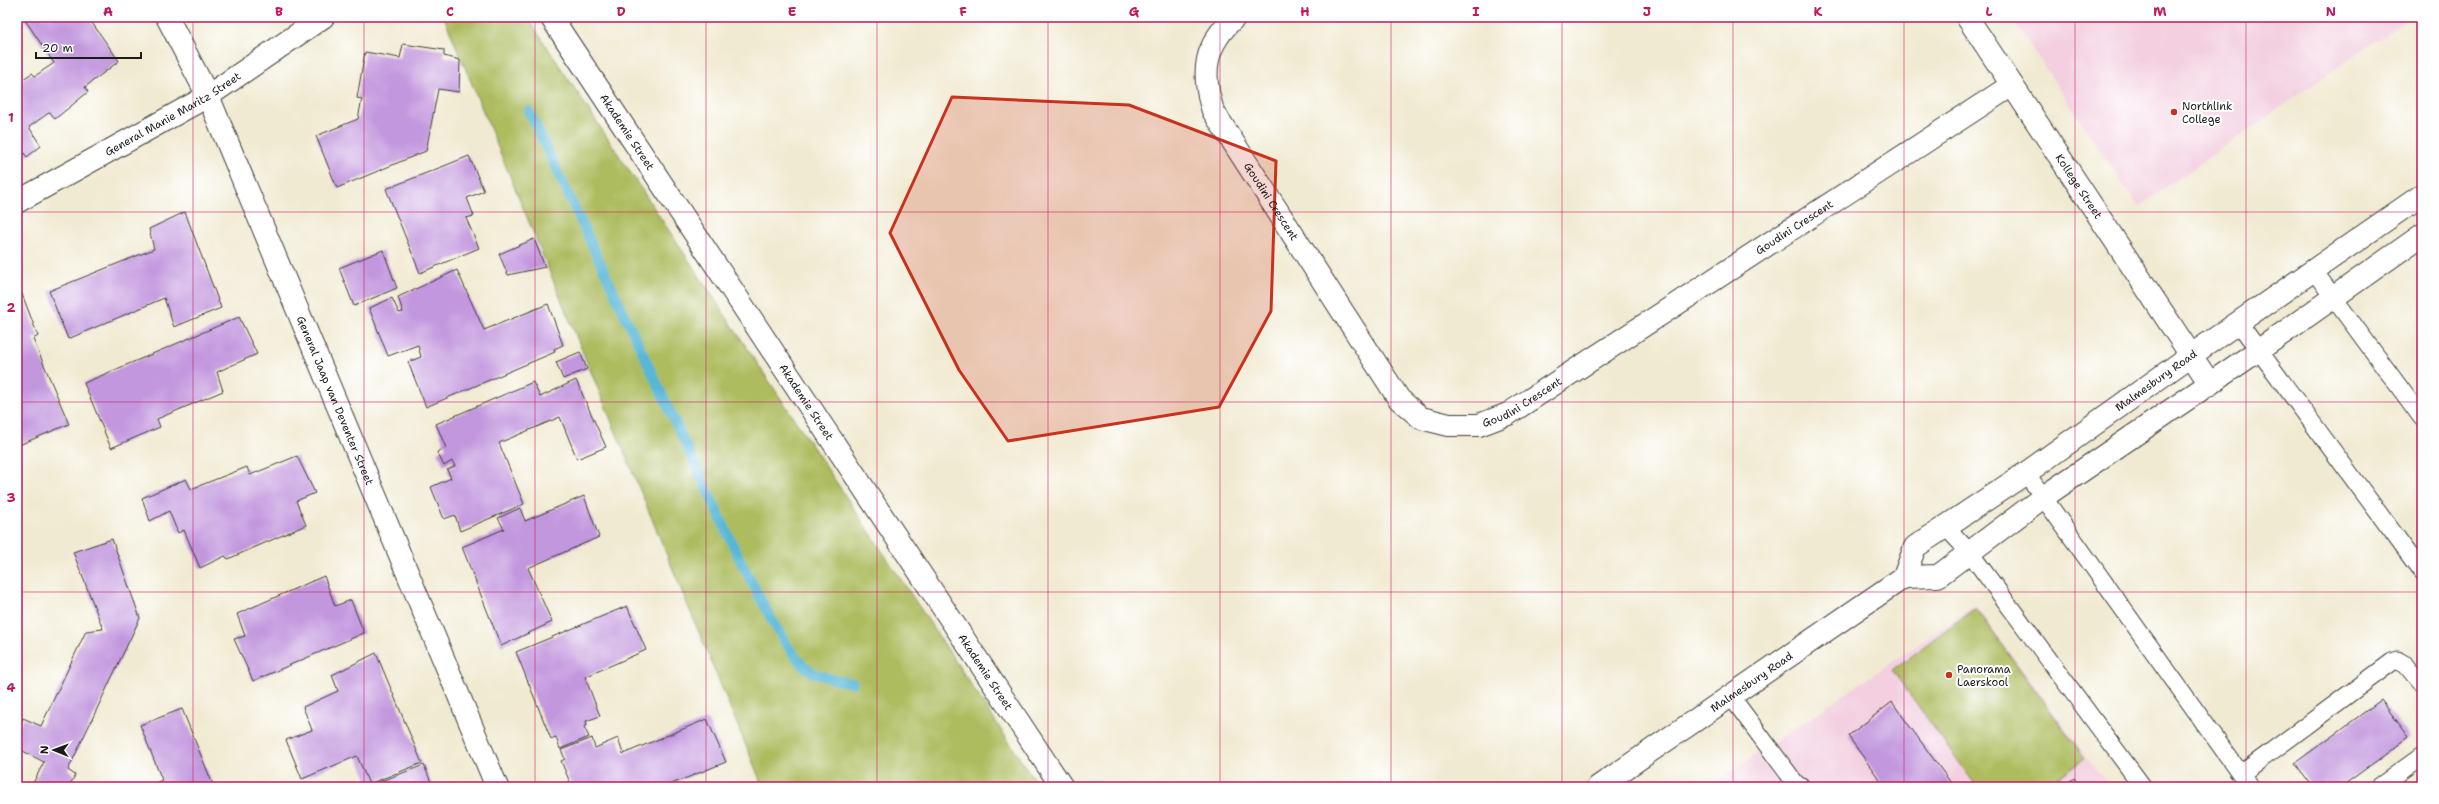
<svg xmlns="http://www.w3.org/2000/svg" width="2439" height="804" font-family="'Shantell Sans',sans-serif">
<style>
.built{fill:#f3cfe0}
.green{fill:#adbc5f;stroke:#646c3e}
.lines{fill:none;stroke-linecap:round;stroke-linejoin:round}
.stream{stroke:#59b7d7;stroke-width:10}
.building{fill:#c297de}
.service-casing{stroke:#3c3b37;stroke-width:19}
.minor-casing{stroke:#3c3b37;stroke-width:24}
.tertiary-casing{stroke:#3c3b37;stroke-width:24}
.service{stroke:#fff;stroke-width:17}
.minor{stroke:#fff;stroke-width:22}
.tertiary{stroke:#fff;stroke-width:22}
.marked{fill:#c8321e;fill-opacity:0.2;stroke:#c8321e;stroke-width:3;stroke-linejoin:round}
.grid{fill:none;stroke:#c2185b;stroke-width:1;stroke-opacity:0.55}
.poi-dot{fill:#c8321e;stroke:#fff;stroke-width:1.5}
.labels{text-anchor:middle;dominant-baseline:central;stroke-width:4;stroke-linejoin:round;paint-order:stroke}
.poi-label{font-size:11px;fill:#1c1c1c;stroke:#fff;text-anchor:start}
.street-label{font-size:11px;fill:#1c1c1c;stroke:#fff}
.neatline{fill:none;stroke:#c2185b;stroke-width:1.5}
.grid-label{font-size:13px;text-anchor:middle;font-weight:bold;fill:#c2185b}
</style>
<rect width="100%" height="100%" fill="#fff"/>
<filter id="ink" filterUnits="userSpaceOnUse"><feTurbulence type="fractalNoise" baseFrequency=".025" numOctaves="2"/><feDisplacementMap in="SourceGraphic" scale="8" xChannelSelector="R" yChannelSelector="G"/><feConvolveMatrix kernelMatrix="1 2 1 2 8 2 1 2 1" color-interpolation-filters="sRGB"/></filter>
<filter id="wash" filterUnits="userSpaceOnUse"><feTurbulence type="fractalNoise" baseFrequency=".012" numOctaves="4" result="noise"/><feDisplacementMap in="SourceGraphic" scale="16" xChannelSelector="R" yChannelSelector="G"/><feGaussianBlur stdDeviation="0.9" result="paint"/><feColorMatrix in="noise" values="0 0 0 0 0 0 0 0 0 0 0 0 0 0 0 0 0 1.4 0 .05"/><feComposite in="paint" operator="in"/></filter>
<g filter="url(#wash)">
<rect width="100%" height="100%" fill="#f1ead2"/>
<path class="built" d="M2011,17H2410L2138,207Z
M1975,605L2109,787H1709Z"/>
<path class="green" d="M444,17H527L1039,787H763Z
M1975,608L2085,758L2046,787H1977L1892,670Z"/>
<g class="lines">
<path class="stream" d="M529,111L741,562C756,588 787,658 812,672C825,678 839,681 853,683"/>
</g>
<g id="blocks">
<path class="building" d="M23,17H88L119,61L85,87L88,92L55,119L50,112L29,127L41,146L27,157L17,144V83L32,73L35,76L54,63Z
M403,44L444,50V56L460,60L459,92L438,89L426,151L337,188L316,136L358,119L362,99L357,98L365,52L400,58Z
M469,156L484,191L467,198L474,216L466,218L479,248L420,273L386,189Z
M185,212L221,308L174,327L164,298L68,339L49,291L154,249L149,229Z
M534,239L545,267L508,275L499,254Z
M383,250L397,288L354,306L339,268Z
M457,270L484,330L548,304L563,345L554,349L555,352L426,407L408,362L421,357L418,345L388,356L369,308L392,298L399,313L403,312L398,297Z
M22,294L38,336L33,339L69,424L19,445L17,441V296Z
M239,317L257,354L217,372L223,391L157,419L160,427L111,448L84,383Z
M580,352L587,369L563,379L556,362Z
M576,380L606,447L577,459L560,417L499,443L524,504L460,531L455,515L444,519L431,487L451,478L447,470L455,466L452,461L444,466L437,452L446,448L436,424L533,382L540,397Z
M297,456L315,493L296,501L306,525L228,559L225,556L200,568L184,530L178,533L169,511L150,521L142,498L186,479L191,489L247,467L250,475Z
M584,496L599,537L528,568L552,622L501,646L462,547L504,529L498,518L520,508L525,521Z
M112,539L140,618L68,770L75,775L69,787H31L44,762L17,748V731L23,718L41,726L86,631L103,629L73,552Z
M324,576L335,606L351,600L364,633L253,681L234,639L245,636L237,614Z
M627,606L646,650L585,677L600,716L586,721L587,725L584,727L589,737L560,749L556,737L551,739L516,652Z
M376,653L422,763L369,784L357,756L302,779L286,740L312,730L303,707L338,691L332,675Z
M2381,700L2409,737L2341,787H2313L2295,763Z
M1892,702L1954,787H1885L1848,736Z
M182,709L214,787H147L162,780L140,725Z
M707,719L726,762L664,787H572L561,761L565,759L561,750L592,738L595,748L618,738L623,754Z
M424,765L433,787H365Z
M2074,778L2080,787H2062Z"/>
</g>
</g>
<g filter="url(#ink)">
<use href="#blocks" fill-opacity="0" stroke="#3c3b37" stroke-width="1"/>
<g class="lines">
<defs>
<path id="service" d="M2314,271L2422,418
M2238,322L2422,572
M2026,473L2250,787
M1946,527L1970,553L2143,787
M1730,695L1796,784L1801,787
M2241,774L2392,662L2397,660L2406,665L2422,684
M2379,787L2422,756"/>
<g id="minor">
<path id="s1" d="M167,17L208,96L497,787"/>
<path id="s2" d="M551,17L1062,787"/>
<path id="s3" d="M1235,17C1204,45 1201,73 1213,111L1399,399L1421,418L1449,425H1479L1508,414L2012,85"/>
<path id="s4" d="M1967,17L2210,384"/>
<path id="s5" d="M17,202L208,96L323,17"/>
</g>
<g id="tertiary">
<path id="s6" d="M1904,577L1915,547L2026,473L2190,356L2422,195"/>
<path id="s7" d="M1598,787L1904,577L1938,576L2042,498L2259,350L2422,235"/>
</g>
</defs>
<use href="#service" class="service-casing"/>
<use href="#minor" class="minor-casing"/>
<use href="#tertiary" class="tertiary-casing"/>
<use href="#service" class="service"/>
<use href="#minor" class="minor"/>
<use href="#tertiary" class="tertiary"/>
</g>
</g>
<path class="marked" d="M952,97L1129,105L1276,161L1271,311L1219,407L1008,441L959,370L890,233Z"/>
<path class="grid" d="M193,17V787M364,17V787M535,17V787M706,17V787M877,17V787M1048,17V787M1220,17V787M1391,17V787M1562,17V787M1733,17V787M1904,17V787M2075,17V787M2246,17V787M17,212H2422M17,402H2422M17,592H2422"/>
<g class="poi-dot">
<circle cx="2174" cy="112" r="4"/>
<circle cx="1949" cy="675" r="4"/>
</g>
<g class="labels">
<g class="poi-label">
<text x="2182" y="106">Northlink<tspan x="2182" dy="13">College</tspan></text>
<text x="1957" y="669">Panorama<tspan x="1957" dy="13">Laerskool</tspan></text>
</g>
<g class="street-label">
<text stroke="none"><textPath href="#s5" startOffset="179">General Manie Maritz Street</textPath></text>
<text stroke="none"><textPath href="#s2" startOffset="138">Akademie Street</textPath></text>
<text stroke="none"><textPath href="#s4" startOffset="203">Kollege Street</textPath></text>
<text stroke="none"><textPath href="#s3" startOffset="211">Goudini Crescent</textPath></text>
<text stroke="none"><textPath href="#s3" startOffset="907">Goudini Crescent</textPath></text>
<text stroke="none"><textPath href="#s6" startOffset="325">Malmesbury Road</textPath></text>
<text stroke="none"><textPath href="#s1" startOffset="419">General Jaap van Deventer Street</textPath></text>
<text stroke="none"><textPath href="#s3" startOffset="583">Goudini Crescent</textPath></text>
<text stroke="none"><textPath href="#s2" startOffset="462">Akademie Street</textPath></text>
<text stroke="none"><textPath href="#s2" startOffset="786">Akademie Street</textPath></text>
<text stroke="none"><textPath href="#s7" startOffset="186">Malmesbury Road</textPath></text>
</g>
</g>
<rect width="2439" height="804" fill="none" stroke="#fff" stroke-width="44"/>
<g transform="translate(54 750) rotate(271)" stroke="#ffffff" stroke-width="3" paint-order="stroke">
<path d="M0-3L7 15L0 10L-7 15Z" fill="#1c1c1c"/>
<text y="-6" font-size="11" font-weight="bold" text-anchor="middle" fill="#1c1c1c">N</text>
</g>
<path d="M36 52v6h105v-6" fill="none" stroke="#1c1c1c" stroke-width="2"/>
<text x="42" y="52" font-size="12" fill="#1c1c1c" stroke="#ffffff" stroke-width="3" paint-order="stroke">20 m</text>
<rect x="22" y="22" width="2395" height="760" class="neatline"/>
<g class="grid-label">
<text x="108" y="16">A</text>
<text x="279" y="16">B</text>
<text x="450" y="16">C</text>
<text x="621" y="16">D</text>
<text x="792" y="16">E</text>
<text x="963" y="16">F</text>
<text x="1134" y="16">G</text>
<text x="1305" y="16">H</text>
<text x="1476" y="16">I</text>
<text x="1647" y="16">J</text>
<text x="1818" y="16">K</text>
<text x="1989" y="16">L</text>
<text x="2160" y="16">M</text>
<text x="2331" y="16">N</text>
<text x="11" y="122">1</text>
<text x="11" y="312">2</text>
<text x="11" y="502">3</text>
<text x="11" y="692">4</text>
</g>
</svg>
